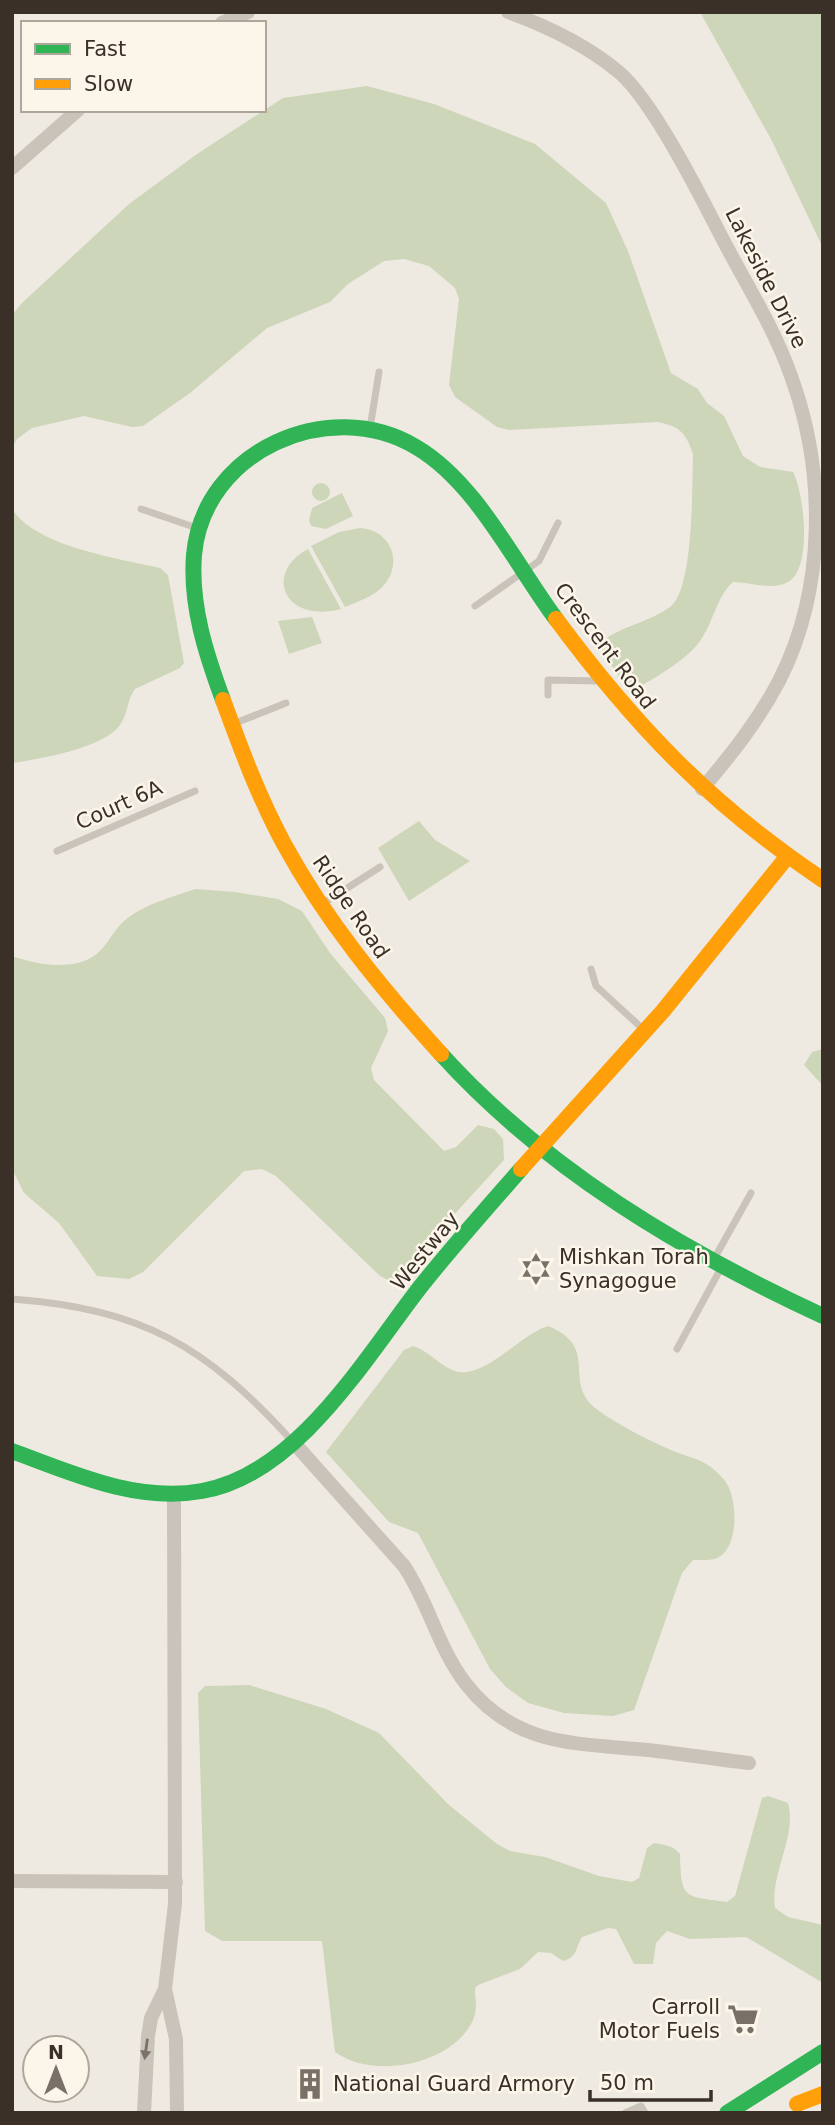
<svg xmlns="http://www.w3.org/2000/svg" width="835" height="2125" font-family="'DejaVu Sans',sans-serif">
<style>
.green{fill:#cdd6b9}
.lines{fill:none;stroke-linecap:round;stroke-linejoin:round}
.lane{stroke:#c9c3ba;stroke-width:7}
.street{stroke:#c9c3ba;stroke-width:14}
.fast{stroke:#30b455;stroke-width:16}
.slow{stroke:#ff9f0a;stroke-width:16}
.oneway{fill:#7a7269}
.labels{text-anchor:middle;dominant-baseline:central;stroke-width:5;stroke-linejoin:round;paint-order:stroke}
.street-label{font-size:21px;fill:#3a3027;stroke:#fcf5e9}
.poi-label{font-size:21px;fill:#3a3027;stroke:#fcf5e9;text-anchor:start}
</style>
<rect width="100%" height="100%" fill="#efeae1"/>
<path class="green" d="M700,12H823V248L772,141Z
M367,86L434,104L535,144L606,203L628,251L671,373L698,389L707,403L724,416L743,456L760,467L793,472C804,493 813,568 788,582C771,591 751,582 733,582C717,596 714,620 702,638C689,659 659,675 638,688H626L598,644C620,626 648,623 670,607C694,590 692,485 693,454C686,433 680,426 657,422L509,430L497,427L455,397L449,385L459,299L455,288L429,266L404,259L384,261L348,284L330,302L267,328L190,393L143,426L132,427L84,416L32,428L17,439L12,448V315L22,303L129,204L197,154L283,98Z
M312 492a9 9 0 1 1 18 0a9 9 0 1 1-18 0Z
M342,493L353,516L326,529L311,526L309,520L312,508Z
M12,509C37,547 117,558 160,568L168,575L184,663L180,668L135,689C127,699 128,714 120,725C104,748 40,759 12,763Z
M360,528C390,530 404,561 384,585C375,596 357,602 345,607L311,546L339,532Z
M308,549L341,609C284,624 263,573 308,549Z
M312,617L322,643L289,654L278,621Z
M419,821L435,840L470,861L409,901L378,848Z
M195,889L235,892L278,899L302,911L330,953L385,1018L388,1031L371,1068L374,1080L444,1151L456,1147L478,1125L494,1129L503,1139L504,1160L398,1276L390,1281L380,1276L276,1176L262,1169L244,1171L143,1272L129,1279L97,1276L59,1223L24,1193L12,1169V956C38,965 79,973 101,950C111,939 116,926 129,917C149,903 172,897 195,889Z
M823,1049V1086L804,1065L812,1052Z
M548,1326C602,1348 560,1383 598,1410C619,1426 649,1440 673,1451C685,1456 702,1459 712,1468C718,1473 726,1480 729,1488C737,1506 738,1546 719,1557C713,1561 701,1560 693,1560L682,1573L634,1710L613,1716L564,1713L528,1703L506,1687L490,1669L418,1533L389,1522L326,1452L404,1350L413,1346C429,1351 440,1366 455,1371C483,1381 522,1333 548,1326Z
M249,1685L326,1709L379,1733L448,1804L497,1844L510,1851L545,1857L599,1876L632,1882L639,1878L647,1848L654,1843C664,1845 673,1845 680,1854C681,1900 684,1896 727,1902L735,1896L762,1798L768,1796L788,1803C797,1837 770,1873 775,1908L788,1917L823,1925V1983L746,1937L690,1939L667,1931L656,1943L653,1964H634L616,1929L608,1928L582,1937C575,1948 578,1957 563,1961L551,1953L538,1952L520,1969L478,1985L475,1988C475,1999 478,2009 473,2020C453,2065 373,2080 335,2052L322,1941H222L205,1931L198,1693L205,1686Z"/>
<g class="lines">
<path class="lane" d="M370,428L379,372
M141,509L197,528
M475,606L539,561L558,523
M548,695V680L599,681
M233,724L286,703
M57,851L195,791
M324,903L380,867
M591,969L596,986L644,1030
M714,1259L751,1193
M12,1299C142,1309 205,1345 292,1441
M677,1349L721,1268
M625,2113L641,2106L645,2113"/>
<path class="street" d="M508,12C547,26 588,46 620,73C653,102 699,193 720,234C744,281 774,327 791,376C826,472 826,589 779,681C758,721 731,755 702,789
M222,23L248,12
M12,168L78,110
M295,1444L404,1566C429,1603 438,1648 466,1684C515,1747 576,1743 648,1750C682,1754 715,1759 749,1763
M12,1881L176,1882
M165,1989L176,2039L177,2113
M144,2113L148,2036L151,2018L165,1989L175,1904L174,1495"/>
<path class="fast" d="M223,700C206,654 190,605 194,555C203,451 329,395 416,447C476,482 515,564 556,619
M441,1054C546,1170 683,1251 823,1316
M12,1451C72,1473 136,1503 202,1491C297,1475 365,1358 421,1286C453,1246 487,1208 521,1169
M727,2113L823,2052"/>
<path class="slow" d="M556,619C636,727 711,805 823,880
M223,700C241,749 259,798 284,844C326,921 382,989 441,1054
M521,1169L663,1011L787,857
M797,2104L823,2094"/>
</g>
<defs><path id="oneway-solid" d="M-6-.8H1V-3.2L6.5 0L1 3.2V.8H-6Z" transform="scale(1.75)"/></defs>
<use class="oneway" href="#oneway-solid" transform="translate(146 2049) rotate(98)"/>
<defs>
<symbol id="synagogue-bare" viewBox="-9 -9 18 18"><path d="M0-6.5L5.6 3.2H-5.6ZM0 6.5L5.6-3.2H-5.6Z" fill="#797168" stroke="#fcf5e9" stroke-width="2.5" paint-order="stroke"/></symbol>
<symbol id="supermarket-bare" viewBox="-9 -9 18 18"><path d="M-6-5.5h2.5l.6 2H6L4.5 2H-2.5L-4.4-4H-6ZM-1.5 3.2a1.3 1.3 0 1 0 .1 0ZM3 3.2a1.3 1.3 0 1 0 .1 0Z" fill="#797168" stroke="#fcf5e9" stroke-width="2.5" paint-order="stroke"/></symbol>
<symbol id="building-bare" viewBox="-9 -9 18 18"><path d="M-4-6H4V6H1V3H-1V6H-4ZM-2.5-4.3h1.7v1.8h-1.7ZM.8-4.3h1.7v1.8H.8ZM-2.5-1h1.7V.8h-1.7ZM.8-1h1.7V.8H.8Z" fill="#797168" stroke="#fcf5e9" stroke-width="2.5" paint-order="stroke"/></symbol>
</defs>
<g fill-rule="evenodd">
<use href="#synagogue-bare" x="514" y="1247" width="44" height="44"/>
<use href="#supermarket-bare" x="721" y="1997" width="44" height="44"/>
<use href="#building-bare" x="288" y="2062" width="44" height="44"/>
</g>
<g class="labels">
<g class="street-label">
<text transform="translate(766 278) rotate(63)">Lakeside Drive</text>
<text transform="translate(605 646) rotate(53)">Crescent Road</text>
<text transform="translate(119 805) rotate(-24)">Court 6A</text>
<text transform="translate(351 907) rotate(56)">Ridge Road</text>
<text transform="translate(425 1251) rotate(-51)">Westway</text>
</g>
<g class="poi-label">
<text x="559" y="1257">Mishkan Torah<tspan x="559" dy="24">Synagogue</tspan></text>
<text x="720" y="2007" text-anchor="end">Carroll<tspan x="720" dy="24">Motor Fuels</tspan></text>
<text x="333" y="2084">National Guard Armory</text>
</g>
</g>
<rect width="835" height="2125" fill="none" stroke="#3a3027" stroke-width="28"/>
<rect x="21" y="21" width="245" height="91" fill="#fcf5e9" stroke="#aea69b" stroke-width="2"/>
<rect x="35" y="44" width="35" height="10" fill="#30b455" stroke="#aea69b" stroke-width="2"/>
<text x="84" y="56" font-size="21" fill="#3a3027">Fast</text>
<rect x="35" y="79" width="35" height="10" fill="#ff9f0a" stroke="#aea69b" stroke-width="2"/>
<text x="84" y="91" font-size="21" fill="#3a3027">Slow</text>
<g transform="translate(56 2069)"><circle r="33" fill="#fcf5e9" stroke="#aea69b" stroke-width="2"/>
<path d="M0-5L12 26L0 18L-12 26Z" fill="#797168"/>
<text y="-10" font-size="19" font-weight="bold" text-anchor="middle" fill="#3a3027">N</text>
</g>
<path d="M590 2090v10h121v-10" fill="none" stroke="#3a3027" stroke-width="3.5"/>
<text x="600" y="2090" font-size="21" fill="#3a3027" stroke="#fcf5e9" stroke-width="5" paint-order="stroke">50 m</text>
</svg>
